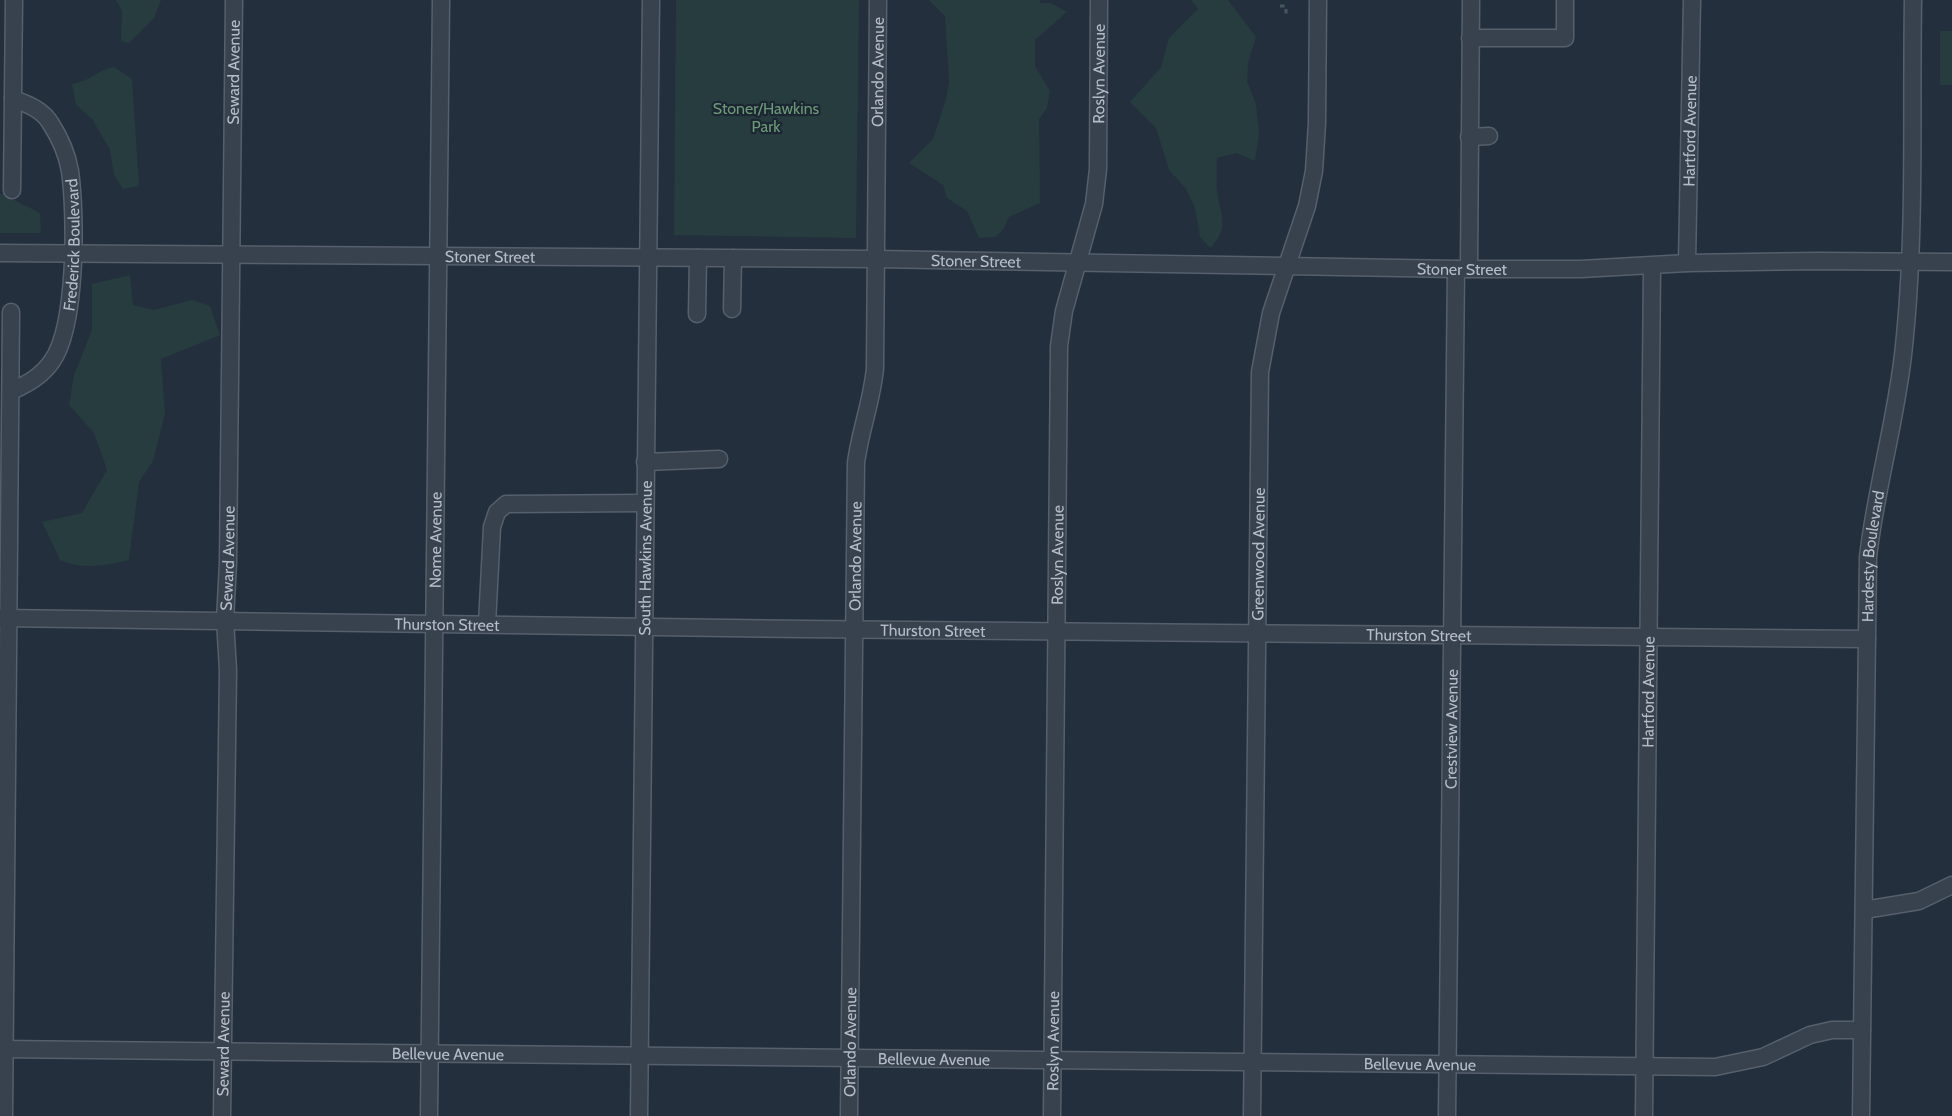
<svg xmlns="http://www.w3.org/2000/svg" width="1952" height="1116" font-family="Cabin,sans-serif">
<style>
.green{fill:#263c3f}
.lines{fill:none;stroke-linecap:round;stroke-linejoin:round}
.minor-casing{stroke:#565f6c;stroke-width:19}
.path{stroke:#44595c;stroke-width:3;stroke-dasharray:4.5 4.5;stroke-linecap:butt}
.minor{stroke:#38414e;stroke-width:16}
.labels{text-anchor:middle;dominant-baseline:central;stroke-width:4.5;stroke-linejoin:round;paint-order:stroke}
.street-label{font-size:16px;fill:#b4bcc9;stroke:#1d2633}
.park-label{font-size:16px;fill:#6b9a76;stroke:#1d2633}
</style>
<rect width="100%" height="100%" fill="#242f3e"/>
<path class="green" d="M116,0H161L154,18L129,43L121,41L122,11Z
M676,0H859L856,238L674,235Z
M929,0H1040V3H1051L1067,12L1035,40V66L1050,91L1047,108L1039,119L1040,203L1009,217L1004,228L996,237L979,238L967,211L947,198L943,185L909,163L933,139L946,99L949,81L945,16Z
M1191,0H1228L1256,37L1248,63L1247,81L1256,104L1259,134L1255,161L1236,153L1217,158C1217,169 1216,180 1217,191C1221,217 1230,228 1210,248L1200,237L1195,208L1186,189L1169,170L1156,128L1130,102L1161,67L1169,38L1198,9Z
M1940,31H1952V85H1940Z
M114,67L132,79L139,186L123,189L114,175L110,150L92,119L76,105L72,84C93,80 95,71 114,67Z
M0,193L40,213L41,233H0Z
M130,275L133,305L154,310L192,300L210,306L220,335L161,359L165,414L153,461L139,482L129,560C105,566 83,570 60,560L42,522L82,513L107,470L94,433L69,405L74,375L92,330V284Z"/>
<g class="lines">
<defs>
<g id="minor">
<path d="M1470,38H1565V0"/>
<path d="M1469,137L1489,136"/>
<path d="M12,190L14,0"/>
<path id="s1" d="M0,253L876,259L1456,269H1581L1687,263L1819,261L1952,262"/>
<path id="s2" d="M1687,263L1692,0"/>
<path d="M1469,269L1471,0"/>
<path d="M732,309L733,258"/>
<path d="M697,314L698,258"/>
<path id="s3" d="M12,391C27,384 42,376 52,361C77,326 76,214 70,171C67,154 60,138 51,124C43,110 28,104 13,99"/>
<path d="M645,462L719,459"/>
<path id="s4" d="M0,618L804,629L1867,639"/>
<path d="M487,624L492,527L497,512L506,504L645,503"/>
<path d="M1864,910L1919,901L1952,885"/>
<path id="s5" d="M0,1049L1715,1067L1763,1057L1810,1035L1832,1030H1862"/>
<path d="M4,1116L11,312"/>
<path id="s6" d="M222,1116L228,670L225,620L228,563L234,0"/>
<path id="s7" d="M429,1116L441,0"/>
<path id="s8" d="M639,1116L651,0"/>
<path id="s9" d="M849,1116L856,463C860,431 872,401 875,368L878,0"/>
<path id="s10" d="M1052,1116L1059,346L1064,311L1094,204L1098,169L1099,0"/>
<path id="s11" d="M1252,1116L1260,372L1271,313L1307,206L1314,171L1317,123L1318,0"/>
<path id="s12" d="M1447,1116L1456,269"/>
<path id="s13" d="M1644,1116L1652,266"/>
<path id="s14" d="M1861,1116L1868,557C1876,486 1897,418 1904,346C1916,231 1911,115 1913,0"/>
</g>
</defs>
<use href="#minor" class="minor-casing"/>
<path class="path" d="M1280,6H1286V16"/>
<use href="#minor" class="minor"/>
</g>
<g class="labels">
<g class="street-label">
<text stroke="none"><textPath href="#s6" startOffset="1044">Seward Avenue</textPath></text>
<text stroke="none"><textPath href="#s9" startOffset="1046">Orlando Avenue</textPath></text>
<text stroke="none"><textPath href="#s10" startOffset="1047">Roslyn Avenue</textPath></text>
<text stroke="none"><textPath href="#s2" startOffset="132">Hartford Avenue</textPath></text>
<text stroke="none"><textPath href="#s3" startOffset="170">Frederick Boulevard</textPath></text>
<text stroke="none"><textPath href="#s1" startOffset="490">Stoner Street</textPath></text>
<text stroke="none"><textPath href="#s1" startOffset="976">Stoner Street</textPath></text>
<text stroke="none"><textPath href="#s1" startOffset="1462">Stoner Street</textPath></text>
<text stroke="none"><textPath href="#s7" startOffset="576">Nome Avenue</textPath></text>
<text stroke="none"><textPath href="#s11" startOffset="562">Greenwood Avenue</textPath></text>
<text stroke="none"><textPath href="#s10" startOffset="561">Roslyn Avenue</textPath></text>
<text stroke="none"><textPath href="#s9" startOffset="560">Orlando Avenue</textPath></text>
<text stroke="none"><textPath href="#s14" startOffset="560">Hardesty Boulevard</textPath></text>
<text stroke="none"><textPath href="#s6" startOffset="558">Seward Avenue</textPath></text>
<text stroke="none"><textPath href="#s8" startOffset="558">South Hawkins Avenue</textPath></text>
<text stroke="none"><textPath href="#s4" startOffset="447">Thurston Street</textPath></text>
<text stroke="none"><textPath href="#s4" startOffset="933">Thurston Street</textPath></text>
<text stroke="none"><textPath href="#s4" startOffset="1419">Thurston Street</textPath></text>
<text stroke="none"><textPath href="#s13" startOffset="424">Hartford Avenue</textPath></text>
<text stroke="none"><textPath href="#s12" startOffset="387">Crestview Avenue</textPath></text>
<text stroke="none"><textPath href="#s10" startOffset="75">Roslyn Avenue</textPath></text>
<text stroke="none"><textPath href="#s9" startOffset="74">Orlando Avenue</textPath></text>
<text stroke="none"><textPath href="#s6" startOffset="72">Seward Avenue</textPath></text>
<text stroke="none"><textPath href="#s5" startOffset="448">Bellevue Avenue</textPath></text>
<text stroke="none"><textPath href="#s5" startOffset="934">Bellevue Avenue</textPath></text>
<text stroke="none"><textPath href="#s5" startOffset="1420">Bellevue Avenue</textPath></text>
</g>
<g class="park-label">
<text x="766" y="108">Stoner/Hawkins<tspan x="766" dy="18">Park</tspan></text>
</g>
</g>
</svg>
